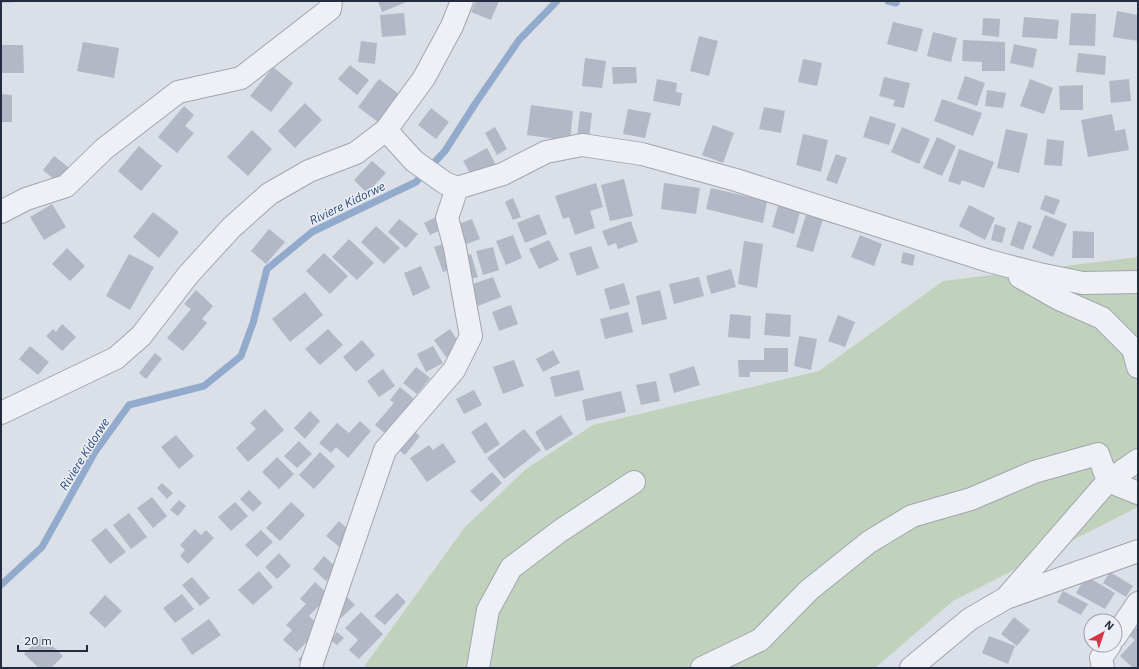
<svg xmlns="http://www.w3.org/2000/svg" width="1139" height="669" font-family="'IBM Plex Sans',sans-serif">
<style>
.green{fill:#c0d2bb}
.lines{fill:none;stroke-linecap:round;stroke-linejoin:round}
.stream{stroke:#92abcc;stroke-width:7}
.building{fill:#b2b8c5}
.street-casing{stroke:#a0a6b1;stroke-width:24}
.street{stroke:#eef0f5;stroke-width:22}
.labels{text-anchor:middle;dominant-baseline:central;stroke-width:3;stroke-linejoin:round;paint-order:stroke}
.water-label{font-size:12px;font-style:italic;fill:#2a4977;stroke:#ebeff5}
</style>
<rect width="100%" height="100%" fill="#dbdfe7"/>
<path class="green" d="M1138,257V507L953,601L875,668H363L465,527L526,469L593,425L819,371L943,281Z"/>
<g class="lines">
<path class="stream" d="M888,1L896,3L897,1
M1,585L42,547L95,452L129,405L204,386L241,356L253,323L267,269L312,232L416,182L445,151L475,104L519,40L557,1"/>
</g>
<path class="building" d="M1,1H16V2L1,3Z
M378,1H409L382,12Z
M476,1H499L491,20L471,12Z
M1117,11L1138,15V41L1113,37Z
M404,13L406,35L382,37L380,15Z
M1071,13L1096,14L1095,46L1069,45Z
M1024,17L1059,20L1057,39L1022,37Z
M983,18L1000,19L999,37L982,35Z
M893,22L923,29L917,52L887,44Z
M933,32L957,38L951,62L927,56Z
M699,36L718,41L709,76L690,71Z
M963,40L1005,42V71H982V62L962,61Z
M361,41L377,43L375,64L358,62Z
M83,42L119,48L114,78L77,71Z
M1014,44L1037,49L1033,68L1010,63Z
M1,45H23L24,73H1Z
M1078,53L1106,56L1105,75L1076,72Z
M585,58L606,61L602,88L582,86Z
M803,59L822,63L817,86L798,82Z
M350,65L369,80L357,95L338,79Z
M273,67L293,83L271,112L250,96Z
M612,67H636L637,83L613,84Z
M965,76L985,83L977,106L957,99Z
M884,77L910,83L904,108L893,106L895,100L879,96Z
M379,79L403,97L382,125L358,107Z
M657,79L677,83L676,92L682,93L680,106L653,101Z
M1030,79L1053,88L1044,114L1020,106Z
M1129,79L1131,101L1111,103L1109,81Z
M1083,85V110H1060L1059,86Z
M987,90L1006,93L1003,108L985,106Z
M1,94L12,95V122H1Z
M942,99L982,113L973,136L934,121Z
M305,103L322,120L295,148L278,131Z
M531,105L573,111L570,141L527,135Z
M184,106L194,115L185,126L194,133L177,153L158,137Z
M764,107L785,111L781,133L759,129Z
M431,108L449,122L436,139L418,125Z
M628,109L651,113L645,138L623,134Z
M580,111L592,113L589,139L577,137Z
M1112,114L1115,131L1125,129L1129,150L1088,157L1081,120Z
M870,116L896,124L889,145L863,137Z
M713,125L734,133L723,163L702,155Z
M495,127L507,149L497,155L485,133Z
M902,127L930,139L919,164L891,152Z
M1006,129L1028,134L1019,173L997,168Z
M252,130L272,149L248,176L227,157Z
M803,134L828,140L821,172L796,165Z
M937,137L956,146L942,176L923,168Z
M1047,139L1064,141L1062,166L1044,165Z
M139,146L162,166L141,191L118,171Z
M487,148L497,167L474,180L463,161Z
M959,149L994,162L984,188L962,180L960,185L948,181Z
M836,154L847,158L837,184L826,180Z
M54,156L72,170L61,185L43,170Z
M372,161L386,173L367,193L354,180Z
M624,179L633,216L610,221L601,185Z
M596,183L603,207L590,211L595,228L575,235L569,217L563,219L555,196Z
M664,183L700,188L696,214L661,209Z
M711,188L767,201L763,223L706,209Z
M1045,195L1060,200L1054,215L1040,209Z
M513,198L521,217L513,220L505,202Z
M52,204L66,227L44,240L30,217Z
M969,205L995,218L985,240L959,226Z
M778,206L800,212L794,234L772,227Z
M153,212L179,232L159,258L133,237Z
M539,214L547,234L525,243L517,223Z
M806,215L823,219L813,252L796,247Z
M1045,215L1067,224L1053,257L1032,248Z
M436,217L441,230L430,235L424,223Z
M399,219L418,234L406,248L388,232Z
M472,219L480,239L464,245L456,225Z
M631,221L638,242L618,249L616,243L608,246L602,231Z
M1018,221L1032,226L1023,250L1010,245Z
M995,224L1006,228L1002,243L991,240Z
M376,226L400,248L384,264L361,242Z
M269,229L285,242L266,264L251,251Z
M1073,231L1094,232V258H1072Z
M513,235L522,258L506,265L496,241Z
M860,235L882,244L874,266L851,257Z
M349,239L374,263L357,280L332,257Z
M549,240L559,260L539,269L529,249Z
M744,241L763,244L757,288L738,284Z
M446,243L455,268L443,272L434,247Z
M591,246L599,268L577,276L569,253Z
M493,247L499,270L483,275L476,251Z
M67,248L85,266L70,281L52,264Z
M903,252L915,255L913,266L901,263Z
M324,253L348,276L330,294L306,271Z
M129,254L154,267L130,310L106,296Z
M471,254L478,277L467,280L461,257Z
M421,266L430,288L413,296L404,273Z
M731,269L736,287L711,294L706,276Z
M493,277L501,297L478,306L470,285Z
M699,277L704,296L674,304L669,284Z
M624,283L630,304L610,310L604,289Z
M196,290L213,306L202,319L207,323L183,351L167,338L191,309L184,304Z
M660,290L667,319L642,325L636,296Z
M305,292L323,315L290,342L272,319Z
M511,305L518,324L499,331L492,312Z
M628,312L633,332L605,339L600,319Z
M766,313L791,315L790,337L764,335Z
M730,314L751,316L750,339L728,337Z
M838,315L855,322L845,347L828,341Z
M62,324L76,337L62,351L46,336L53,329L56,332Z
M328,329L343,345L320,365L305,349Z
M450,329L461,346L446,357L434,340Z
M799,336L817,339L811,370L794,366Z
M362,340L375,355L356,372L343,357Z
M30,346L49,362L38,375L19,359Z
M433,346L443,363L426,372L417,354Z
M764,348H788V372H750V377H739L738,360H764Z
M553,350L560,363L543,372L536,359Z
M155,353L162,359L146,379L139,373Z
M514,360L524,386L503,394L493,367Z
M694,366L700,385L674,393L669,374Z
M416,367L430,378L417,394L403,383Z
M383,369L395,386L379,397L367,381Z
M579,370L584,390L555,397L550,377Z
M656,381L660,401L641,405L636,385Z
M400,387L414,399L404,411L407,413L388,436L375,425L394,403L390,400Z
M474,390L482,405L464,414L456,399Z
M621,391L626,412L586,421L582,400Z
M265,409L284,430L248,462L236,448L256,429L250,423Z
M310,411L320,421L305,439L294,428Z
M561,415L573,434L546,451L535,432Z
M360,421L371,431L348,458L336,447L331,453L319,443L337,423L349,433Z
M486,422L500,444L485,454L471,432Z
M409,427L420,436L405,455L393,445Z
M524,429L541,450L504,479L487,458Z
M176,435L194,456L179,469L161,447Z
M299,441L312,454L297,468L284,456Z
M443,443L456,462L427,482L410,458L429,445L433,450Z
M320,452L335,466L314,489L299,475Z
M277,457L294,474L279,489L262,472Z
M492,472L502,483L481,502L470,491Z
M162,483L173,493L167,499L157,488Z
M249,490L262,503L253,512L240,499Z
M152,497L167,516L153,528L137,508Z
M179,500L186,506L178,516L170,510Z
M235,502L248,516L231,531L218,517Z
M291,502L305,515L280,541L266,528Z
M129,513L147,537L131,549L113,525Z
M339,521L354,535L342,549L326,536Z
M106,528L126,552L110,564L91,540Z
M195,529L201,535L206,530L214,538L188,564L180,556L185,550L180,545Z
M261,530L273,542L257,557L245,545Z
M279,553L291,566L277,579L265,567Z
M324,556L337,568L326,581L313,569Z
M259,571L273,587L253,605L238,590Z
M1110,572L1133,586L1126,597L1103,583Z
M1086,576L1115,593L1105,609L1076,593Z
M192,577L210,598L200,606L182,585Z
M315,582L329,595L309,616L321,627L297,652L283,640L292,630L286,625L306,604L300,599Z
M1063,591L1088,604L1081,615L1057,602Z
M397,593L406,602L385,625L374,616Z
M182,594L194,609L175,623L163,608Z
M105,595L122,611L105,628L89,613Z
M347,597L355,605L341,618L333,611Z
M361,612L383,634L359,659L349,650L358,640L345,628Z
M1014,617L1030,630L1017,646L1001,634Z
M209,619L221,635L192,655L181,639Z
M1138,626V668H1133L1120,656L1135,640L1129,635Z
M337,632L344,638L337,645L330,640Z
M42,636L63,656L51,668H39L24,654Z
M989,636L1015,646L1008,664L982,653Z
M304,653V665L298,660Z"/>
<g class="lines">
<defs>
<path id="street" d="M462,1L452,26L424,78L386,130L414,161L445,183L457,188L503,174L546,152L582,145L642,154L736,180L989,261L1039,274L1083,283L1138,282
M1,212L26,199L66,186L104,149L178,92L241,78L330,9L331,1
M1020,277L1059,299L1102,318L1133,349L1138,367
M1,413L116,358L141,336L188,275L231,228L269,194L309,171L356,153L386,130
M1007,597L1108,481L1138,460
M1115,637L1138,603
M311,668L312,663L385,450L454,370L471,336L455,248L447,218L457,188
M478,668L488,610L511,568L560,531L634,482
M702,668L760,640L809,590L869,542L912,516L971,499L1034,472L1098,454L1108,481L1138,493
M911,668L970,619L1006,598L1138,551
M1103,668L1101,658L1110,645"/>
</defs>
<use href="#street" class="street-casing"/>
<use href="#street" class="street"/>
</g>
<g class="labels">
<g class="water-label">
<text transform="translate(347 203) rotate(-26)">Riviere Kidorwe</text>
<text transform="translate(84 454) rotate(-58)">Riviere Kidorwe</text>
</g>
</g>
<rect width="1139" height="669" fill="none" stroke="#242c3f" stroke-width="4"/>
<g transform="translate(1103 633) rotate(40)"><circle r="19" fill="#ebeff5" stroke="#9ba1ac"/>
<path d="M0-3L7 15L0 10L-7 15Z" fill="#dc3143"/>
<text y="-6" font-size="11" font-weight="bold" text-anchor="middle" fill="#242c3f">N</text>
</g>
<path d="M18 645v6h69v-6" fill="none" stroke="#242c3f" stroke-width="2"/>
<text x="24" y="645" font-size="12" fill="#242c3f" stroke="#ebeff5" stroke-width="3" paint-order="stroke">20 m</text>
</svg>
